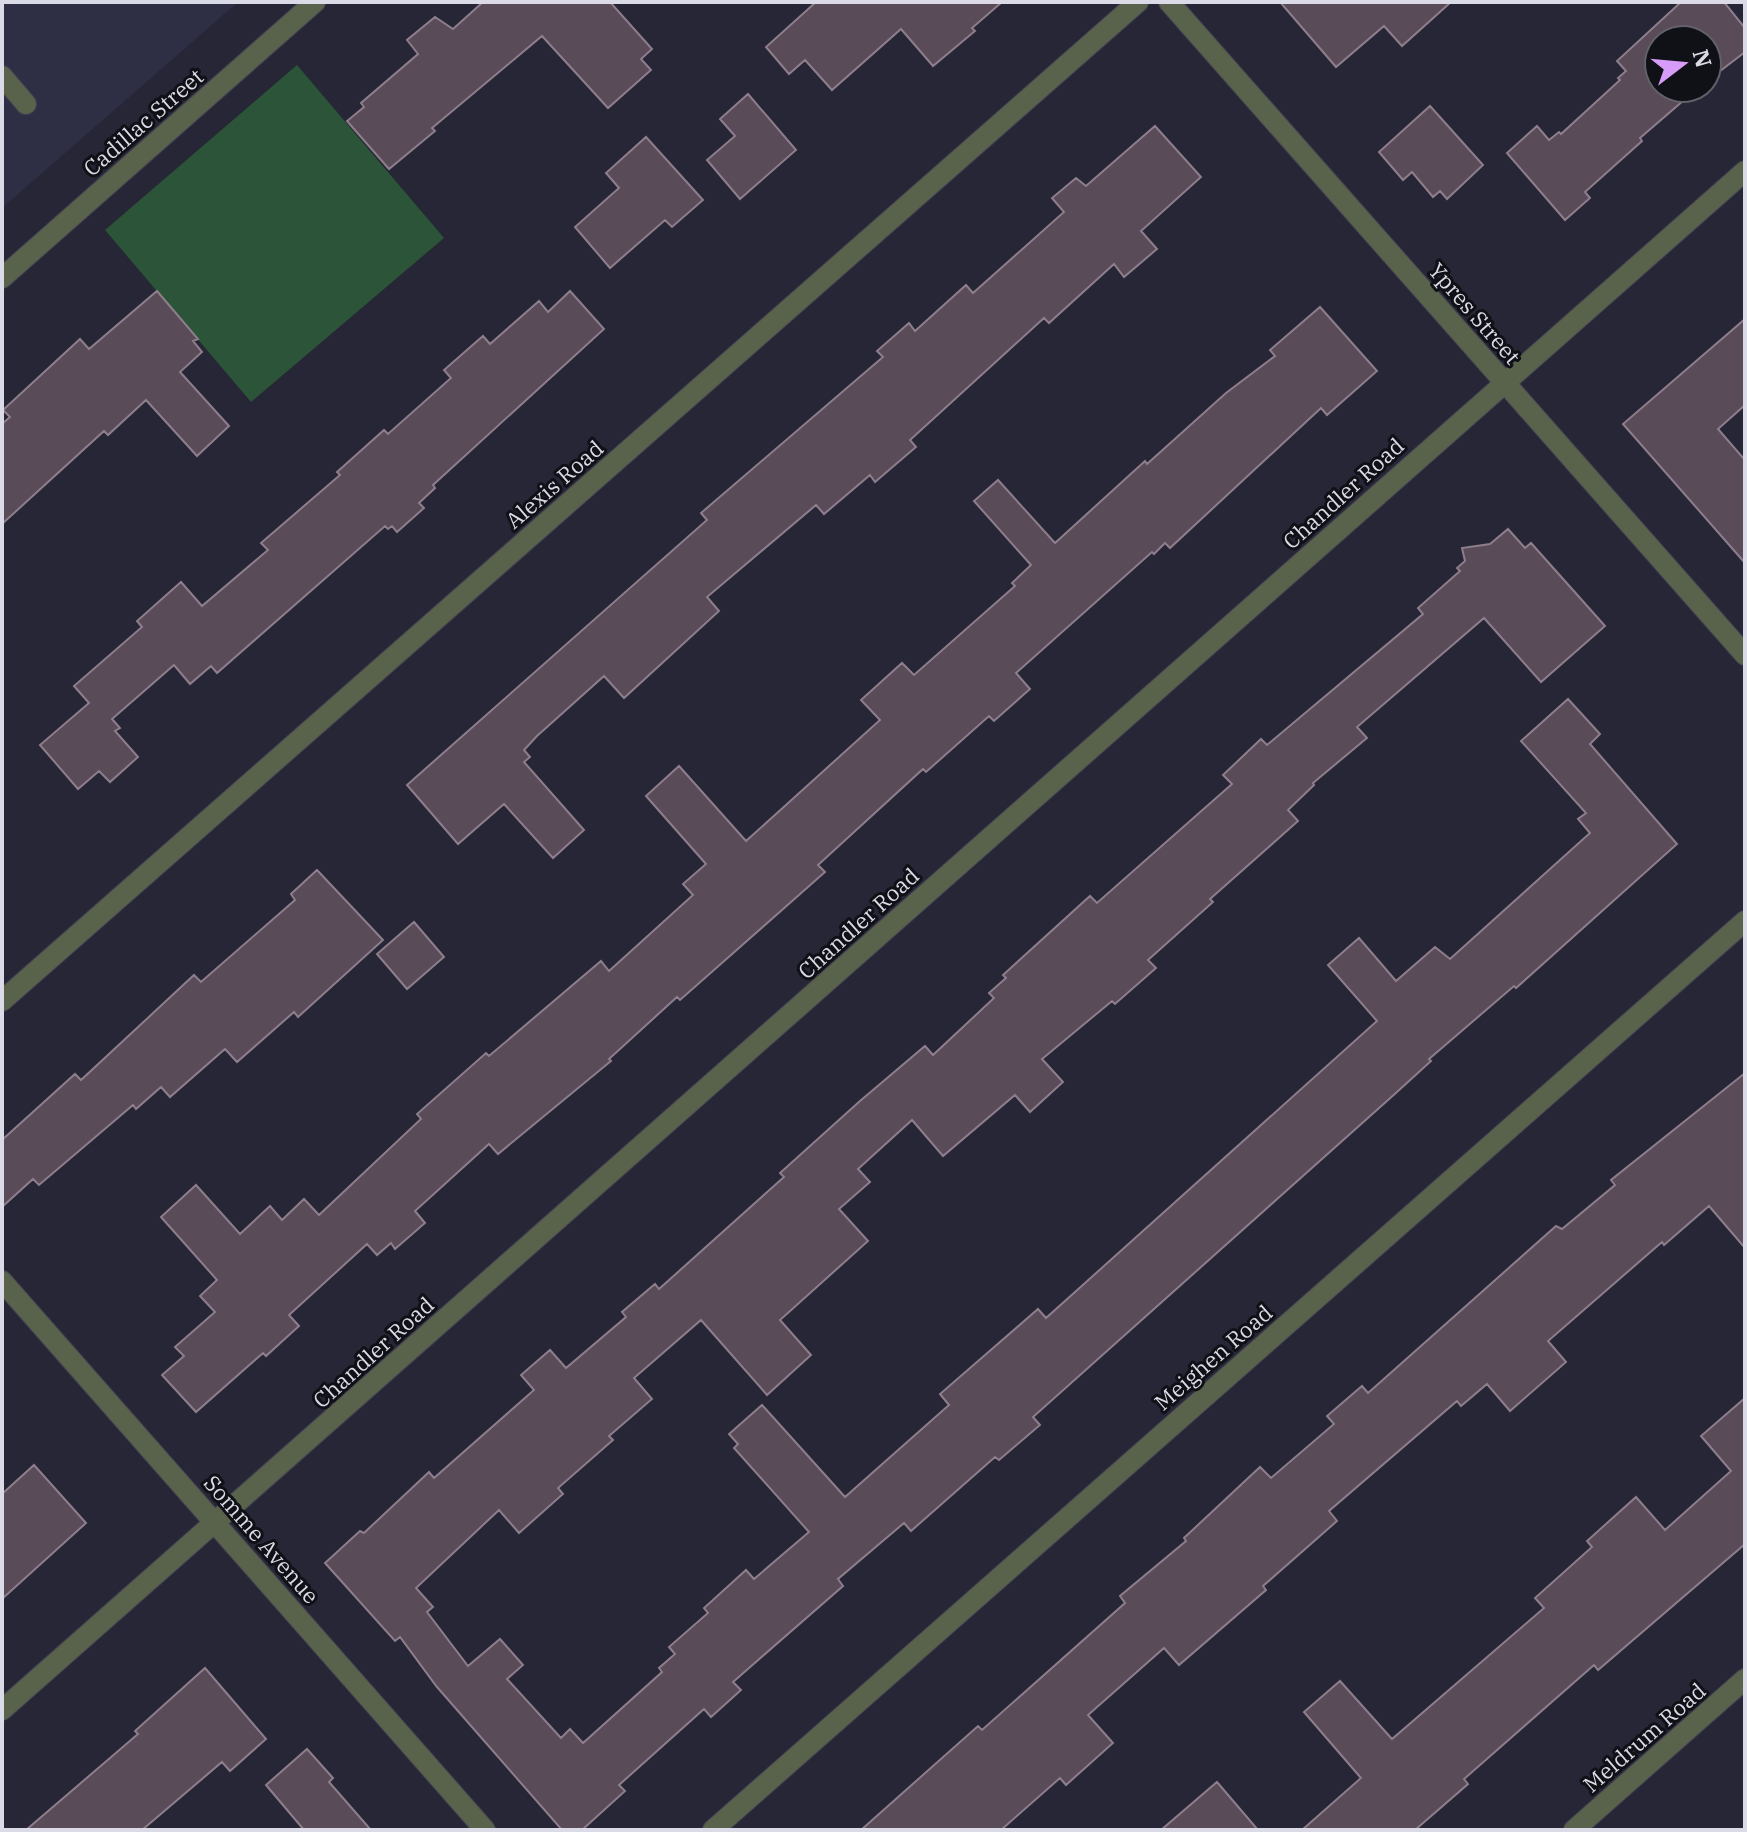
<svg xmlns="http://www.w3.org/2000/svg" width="1747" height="1832" font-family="'IBM Plex Serif',serif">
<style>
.built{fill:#2e2f45}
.green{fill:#2b5438}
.building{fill:#5a4b59;stroke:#8e7e8c;stroke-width:2}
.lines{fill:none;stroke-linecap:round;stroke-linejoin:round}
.lane-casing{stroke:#434352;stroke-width:22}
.street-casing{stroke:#434352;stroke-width:22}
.lane{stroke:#59634c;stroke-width:20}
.street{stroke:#59634c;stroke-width:20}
.labels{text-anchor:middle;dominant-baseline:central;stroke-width:6;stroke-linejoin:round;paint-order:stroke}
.street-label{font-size:22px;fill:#dadbe6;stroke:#101017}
</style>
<rect width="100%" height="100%" fill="#262636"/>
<path class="built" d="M2,2H238L2,208Z"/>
<path class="green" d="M297,65L444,238L251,402L105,230Z"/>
<path class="building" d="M483,2H610L652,49L641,59L651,70L608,108L542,36L432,128L435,131L389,169L347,121L364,107L361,103L418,54L407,40L435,17L453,29Z
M816,2H1002L972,28L975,31L933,66L901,29L832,90L805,60L789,74L766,47Z
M1280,2H1451L1402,46L1384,26L1336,67Z
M1681,2H1724L1745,28V52L1707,81V40H1659V88H1698L1640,138L1642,141L1585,192L1590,198L1565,220L1507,153L1537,126L1549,140L1559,132L1561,134L1620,80L1618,78L1626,71L1617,61Z
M748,94L796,150L740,199L707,160L735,136L720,119Z
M1430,106L1483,165L1447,199L1440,191L1433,197L1412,172L1403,180L1379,152Z
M1155,126L1201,177L1141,231L1157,249L1124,277L1114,264L1049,323L1044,318L910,440L916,447L875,482L870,475L824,514L816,505L707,597L719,611L624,698L604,676L537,736L524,750L530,757L524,762L584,830L553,858L504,804L458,844L407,785L707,520L701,513L883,357L877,351L909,323L915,331L966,285L973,293L1064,212L1052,198L1076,178L1086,186Z
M646,137L703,200L672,227L665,220L610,268L575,227L619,188L606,173Z
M157,291L198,339L193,341L202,352L180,372L229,426L197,456L146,400L108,435L104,431L2,524V424L10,417L3,410L80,339L89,349Z
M570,291L604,329L433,485L435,488L419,503L424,508L397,532L392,526L388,529L385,526L217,673L211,666L190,684L174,665L112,719L120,728L115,731L138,757L110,782L99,771L78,789L40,745L89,703L74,686L142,627L137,621L181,582L202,606L268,550L261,543L340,475L337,472L384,430L388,434L451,378L444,370L483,336L490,344L539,301L548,312Z
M1320,307L1377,371L1327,415L1321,408L1170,548L1165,543L1154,554L1152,552L1016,673L1030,689L994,721L989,716L926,772L923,769L818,865L825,872L680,1000L677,997L609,1059L611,1061L498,1154L489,1144L415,1211L425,1223L395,1249L391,1243L377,1255L367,1244L289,1315L299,1326L266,1356L263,1353L196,1412L162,1375L184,1356L175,1347L215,1312L200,1296L217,1280L161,1217L196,1185L240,1234L270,1206L282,1220L304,1199L319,1215L421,1119L417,1114L486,1053L489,1056L601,961L609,971L693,895L683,884L706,864L646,796L679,766L746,841L880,720L861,700L902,663L914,675L1015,586L1012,583L1031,565L974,501L998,480L1055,543L1145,461L1147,464L1226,393L1275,356L1270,350Z
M1745,319V405L1718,429L1745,460V563L1623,424Z
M1508,529L1525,548L1531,543L1605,626L1541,682L1484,618L1357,727L1367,738L1313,783L1314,785L1288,810L1298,821L1210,899L1213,902L1148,960L1156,968L1115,1004L1112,1001L1042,1059L1063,1082L1030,1112L1015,1095L943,1156L912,1120L858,1169L870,1182L839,1209L868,1241L780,1320L811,1355L767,1395L701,1320L634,1378L652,1399L609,1436L613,1440L558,1488L563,1494L519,1533L499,1510L416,1588L433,1607L427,1612L468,1666L500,1639L523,1665L507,1679L561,1738L570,1729L583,1743L662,1672L659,1668L675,1654L669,1647L708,1613L704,1608L746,1570L754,1579L809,1532L734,1448L738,1444L729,1434L762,1405L845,1497L949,1405L940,1394L1038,1309L1046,1318L1377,1021L1328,965L1359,938L1396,981L1435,947L1450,959L1590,833L1578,819L1586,813L1521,741L1568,699L1600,734L1590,744L1677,844L1516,988L1514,986L1429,1059L1431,1061L1397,1092L1033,1417L1040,1425L999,1460L995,1457L911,1531L904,1523L838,1579L843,1586L733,1682L741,1690L711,1717L704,1709L619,1785L625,1791L582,1830H562L437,1687L400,1637L395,1641L325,1563L360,1531L364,1533L429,1472L434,1478L534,1390L521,1375L550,1350L566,1368L626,1317L622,1312L655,1284L659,1289L784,1177L780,1173L860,1101L925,1046L933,1055L994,998L989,993L1006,978L1003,975L1090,896L1097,903L1232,784L1223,775L1261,739L1267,745L1423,614L1418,608L1460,571L1457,568L1465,561L1462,548L1490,544Z
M317,870L383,940L298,1017L294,1012L237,1062L225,1049L170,1097L161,1087L136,1109L133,1105L39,1185L33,1179L2,1207V1140L75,1074L81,1080L194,975L201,982L295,900L291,894Z
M414,922L444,957L407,989L377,954Z
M1745,1073V1248L1709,1206L1664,1245L1662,1242L1548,1341L1566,1362L1510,1411L1487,1384L1461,1406L1457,1401L1329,1511L1337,1521L1263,1586L1266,1590L1179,1665L1164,1648L1088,1715L1113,1743L1066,1785L1060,1778L1001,1830H861L978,1726L982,1730L1125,1603L1120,1596L1186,1541L1184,1538L1260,1467L1271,1478L1334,1424L1327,1416L1362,1386L1368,1393L1556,1226L1562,1229L1615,1185L1611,1180Z
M1745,1398V1544L1598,1670L1594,1665L1464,1779L1468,1784L1415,1830H1302L1361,1778L1304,1712L1340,1681L1392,1739L1544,1608L1535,1598L1592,1547L1587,1541L1636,1497L1665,1530L1731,1471L1701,1436Z
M34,1465L86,1523L2,1599V1494Z
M205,1668L266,1739L230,1771L222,1762L142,1830H26L138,1734L135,1731Z
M307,1749L333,1778L329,1782L371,1830H304L266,1785Z
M1217,1782L1258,1830H1161Z"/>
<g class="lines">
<defs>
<path id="lane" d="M2,76L26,104"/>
<path id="street" d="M1169,2L1745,655
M2,278L315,2
M2,1001L1138,2
M2,1281L485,1830
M2,1710L1745,171
M713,1830L1745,921
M1574,1830L1745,1679"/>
</defs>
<use href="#lane" class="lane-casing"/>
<use href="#street" class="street-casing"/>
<use href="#lane" class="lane"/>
<use href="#street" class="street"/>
</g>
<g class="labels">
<g class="street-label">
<text transform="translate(143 122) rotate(-41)">Cadillac Street</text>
<text transform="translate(1475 313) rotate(49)">Ypres Street</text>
<text transform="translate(554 484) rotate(-41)">Alexis Road</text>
<text transform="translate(1343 493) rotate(-42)">Chandler Road</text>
<text transform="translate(858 923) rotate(-42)">Chandler Road</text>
<text transform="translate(373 1352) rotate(-42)">Chandler Road</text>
<text transform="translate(1213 1357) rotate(-41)">Meighen Road</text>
<text transform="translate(262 1539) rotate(49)">Somme Avenue</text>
<text transform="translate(1644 1737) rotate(-41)">Meldrum Road</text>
</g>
</g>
<rect width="1747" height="1832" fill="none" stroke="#dadbe6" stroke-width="8"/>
<g transform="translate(1683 64) rotate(74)"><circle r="38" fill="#101017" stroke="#61616a" stroke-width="2"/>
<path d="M0-6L14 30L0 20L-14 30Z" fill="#d79bf9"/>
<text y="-12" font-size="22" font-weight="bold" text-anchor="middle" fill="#dadbe6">N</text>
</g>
</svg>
